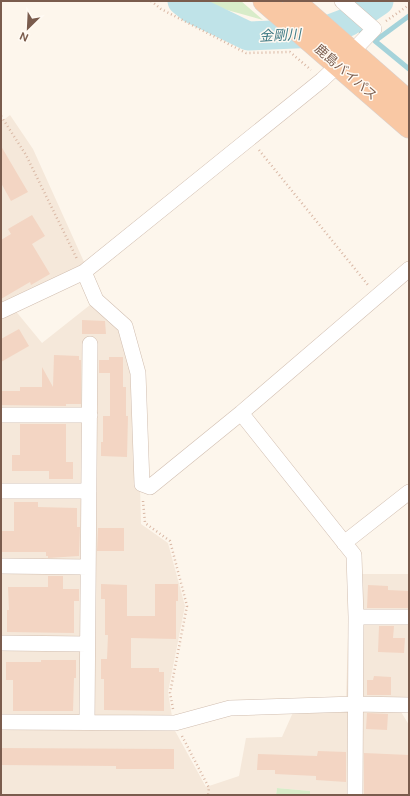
<svg xmlns="http://www.w3.org/2000/svg" width="410" height="796" font-family="'DM Sans','Noto Sans JP',sans-serif">
<style>
.residential{fill:#f5e8da}
.green{fill:#d8ecc9}
.lines{fill:none;stroke-linecap:round;stroke-linejoin:round}
.stream{stroke:#a5d3da;stroke-width:5}
.river{stroke:#bfe3e8;stroke-width:29}
.building{fill:#f3d5c3}
.minor-casing{stroke:#d1beb0;stroke-width:16}
.trunk-casing{stroke:#dad1cd;stroke-width:23}
.path{stroke:#d9b8a5;stroke-width:2.5;stroke-dasharray:1 3;stroke-linecap:butt}
.minor{stroke:#fff;stroke-width:15}
.trunk{stroke:#f9c8a4;stroke-width:22}
.labels{text-anchor:middle;dominant-baseline:central;stroke-width:3;stroke-linejoin:round;paint-order:stroke}
.street-label{font-size:13px;fill:#7a5c4d;stroke:#fffaf3}
.water-label{font-size:14px;font-style:italic;fill:#437c86;stroke:#fffaf3}
</style>
<rect width="100%" height="100%" fill="#fdf6ec"/>
<path class="residential" d="M10,115L33,149L85,264L14,309L42,343L95,301L122,325L137,371L141,524L168,543L185,606L168,692L174,729L206,787L239,776L246,738L282,737L299,699H346L350,574H408L409,558V707H398L409,725V795H310V791L277,788L276,795H1V122Z"/>
<path class="green" d="M204,1H241L263,20L209,5Z
M277,788L310,791V795H276Z"/>
<g class="lines">
<path class="stream" d="M409,16L375,41L409,69
M348,22L361,31"/>
<path class="river" d="M182,1L192,9L248,36L319,33L348,22L379,1"/>
</g>
<path class="building" d="M1,146L28,192L11,201L1,183Z
M32,215L45,236L32,244L50,274L31,285L30,282L1,299V240L11,234L8,229Z
M82,320L105,321L106,334H82Z
M19,329L29,346L1,362V339Z
M54,355L79,356V360H81V404H66V406L1,405L2,391H20V387H42V367L53,387Z
M109,357H123V387H126V416H128L127,457L101,456V442H103V416H110V373H99V360H109Z
M20,424H66V462H73V479H49V471H12V455H20Z
M14,502H38V507L77,508V527H80L79,556L48,558V556H46V552H1V531H14Z
M98,528H124V551H97Z
M48,576H63V589H79V601H74V633L7,632V610H9L8,587H48Z
M101,584L127,585V616H155V584H178V601H176V639L131,638V668H159V672H164V711L104,710V679H101V659H107L108,635H105V599H101Z
M368,585L388,586V590L409,591V608H367Z
M379,626H394L393,638H405L404,653L378,652Z
M41,660H76V678H74L73,711H13V680H6V662H41Z
M374,676L391,677V695H367V680H373Z
M367,713L388,714L387,730L366,729Z
M1,748L174,749V769H116V766L1,765Z
M318,751L346,752V782L316,780V776L275,774V770H257L258,754L317,756Z
M364,753L409,755V795H364Z"/>
<g class="lines">
<defs>
<path id="minor" d="M342,1L374,29L352,52
M84,272L96,300L125,326L138,373L142,484L150,487L241,413L409,269
M1,311L84,272L322,80L338,65
M241,413L354,555L356,617L355,795
M1,415H90
M1,491H89
M344,543L409,492
M1,566L88,567
M356,617H409
M1,643L87,644
M1,722L175,723L230,708L355,704L409,705
M87,722L90,344"/>
<path id="trunk" d="M264,1L409,127
M294,1L409,102"/>
</defs>
<use href="#minor" class="minor-casing"/>
<use href="#trunk" class="trunk-casing"/>
<path class="path" d="M151,1L161,9L246,53L290,52L311,70
M386,21L409,5
M1,116L26,155L77,259
M259,150L368,285
M143,501L145,523L170,541L187,606L170,693L173,709
M182,736L209,788L208,795"/>
<use href="#minor" class="minor"/>
<use href="#trunk" class="trunk"/>
</g>
<g class="labels">
<g class="street-label">
<text transform="translate(346 72) rotate(41)">鹿島バイパス</text>
</g>
<g class="water-label">
<text transform="translate(280 35) rotate(-3)">金剛川</text>
</g>
</g>
<rect width="410" height="796" fill="none" stroke="#7a5c4d" stroke-width="4"/>
<g transform="translate(28 28) rotate(204)" stroke="#fffaf3" stroke-width="3" paint-order="stroke">
<path d="M0-3L7 15L0 10L-7 15Z" fill="#7a5c4d"/>
<text y="-6" font-size="11" font-weight="bold" text-anchor="middle" fill="#7a5c4d">N</text>
</g>
</svg>
